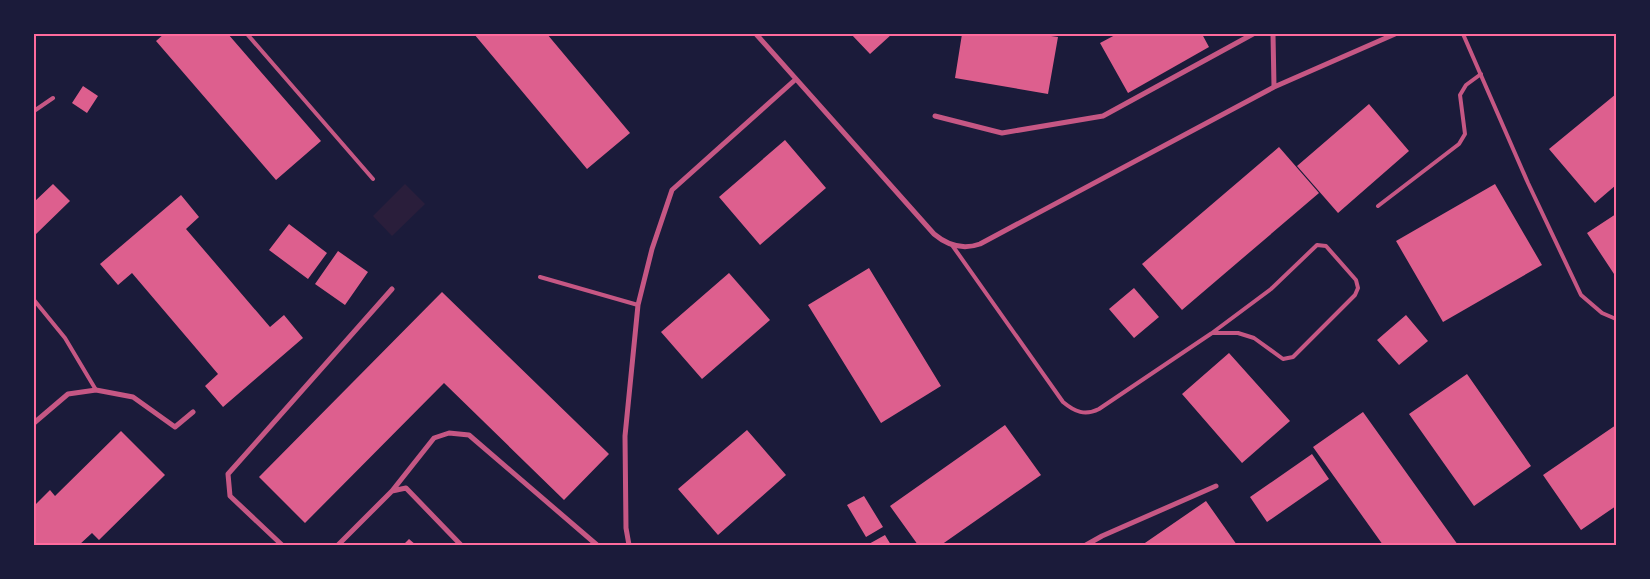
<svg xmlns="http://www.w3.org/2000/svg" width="1650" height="579" font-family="'PT Serif',serif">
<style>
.green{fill:#2a1e3b}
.building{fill:#dd5f8e}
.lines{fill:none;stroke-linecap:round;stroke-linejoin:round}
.service{stroke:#c65784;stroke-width:4}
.minor{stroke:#c65784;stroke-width:5}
.neatline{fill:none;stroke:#ff6b9d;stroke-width:2}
</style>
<rect width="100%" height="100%" fill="#1b1b3a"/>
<path class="green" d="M405,184L425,204L392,236L373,216Z"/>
<path class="building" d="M164,34H228L321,141L276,180L156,41Z
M474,34H547L630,133L587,169Z
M851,34H892L870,54Z
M962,34H1037L1058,37L1048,94L955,78Z
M1117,34H1202L1209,47L1128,93L1100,43Z
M83,86L98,96L87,113L72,103Z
M1616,94V185L1595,203L1549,149Z
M1369,104L1409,151L1338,213L1297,166Z
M785,140L826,188L760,245L719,197Z
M1279,147L1319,193L1182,310L1142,264Z
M53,184L70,201L34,236V202Z
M1495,184L1542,265L1443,322L1396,241Z
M181,195L199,217L186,229L270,327L284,315L303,338L223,407L205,386L218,374L132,273L118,285L100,264Z
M1616,214V277L1587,233Z
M289,224L327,253L308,279L269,250Z
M338,251L368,272L345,305L315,284Z
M869,268L941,386L881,423L808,305Z
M729,273L770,320L702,379L661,332Z
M1134,288L1159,317L1134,338L1109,309Z
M442,292L609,454L564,500L444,383L305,523L259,477Z
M1406,315L1428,341L1399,365L1377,340Z
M1229,353L1290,421L1242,463L1182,394Z
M1467,374L1531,466L1474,506L1409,414Z
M1363,412L1458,545H1383L1313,447Z
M1005,425L1041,475L941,545H918L890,506Z
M1616,425V506L1581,530L1543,475Z
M747,430L786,475L718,535L678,489Z
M121,431L165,475L99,540L92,533L79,545H34V506L50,490L55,496Z
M1312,454L1329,479L1267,522L1250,497Z
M864,496L883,527L866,537L847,505Z
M1206,501L1237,545H1142Z
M885,535L891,545H867Z
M409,539L416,545H403Z"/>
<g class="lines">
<path class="service" d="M247,34L373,179
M1463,34L1528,183L1581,295L1602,313L1616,319
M34,111L53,98
M1378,206L1459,144L1465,134L1460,95L1466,85L1481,74
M952,245L1063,402C1075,412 1085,416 1099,409L1212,333L1271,289L1317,245L1326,246L1356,280L1358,288L1355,295L1293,357L1283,359L1254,338L1238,333H1212
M540,277L638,305
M34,300L65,338L96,390"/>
<path class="minor" d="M756,34L934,234C947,245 963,250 980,244L1274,87L1395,34
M1273,34L1274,87
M935,116L1002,133L1103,116L1253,34
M34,423L68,394L96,390L133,397L175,427L193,412
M392,491L434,438L449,433L469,435L597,545
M282,545L230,496L228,474L392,289
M338,545L392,491L406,488L461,545
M629,545L626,528L625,436L638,305L652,249L672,190L796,79
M1086,545L1102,536L1216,486"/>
</g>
<rect width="1650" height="579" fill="none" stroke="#1b1b3a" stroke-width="70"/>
<rect x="35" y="35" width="1580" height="509" class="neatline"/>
</svg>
